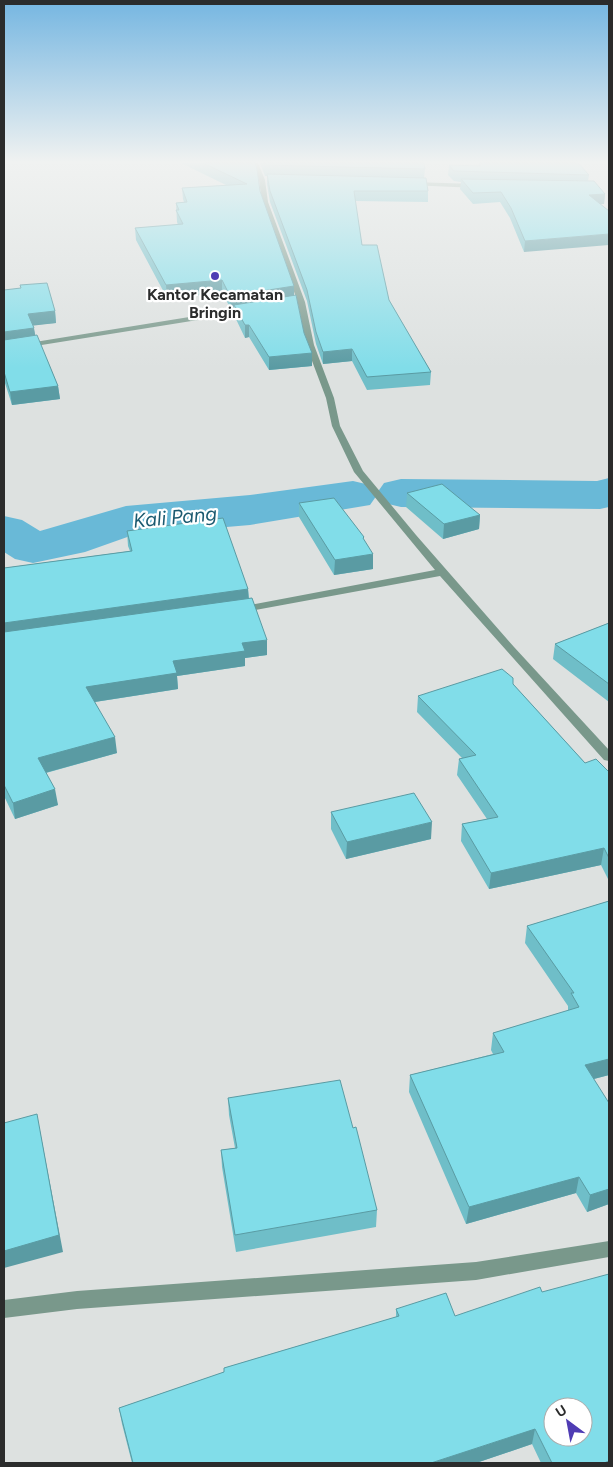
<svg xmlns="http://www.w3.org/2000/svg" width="613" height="1467" font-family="Figtree,sans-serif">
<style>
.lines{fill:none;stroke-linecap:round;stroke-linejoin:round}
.river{fill:#69b9d7;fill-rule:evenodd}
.minor{fill:#79988b;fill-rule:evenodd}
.wall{fill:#6fbec8}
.shaded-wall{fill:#5a9ba3}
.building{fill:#81dde9;stroke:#5a9ba3;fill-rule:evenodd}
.poi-dot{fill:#4f3cb4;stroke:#fff;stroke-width:2}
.labels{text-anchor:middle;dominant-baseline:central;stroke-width:4.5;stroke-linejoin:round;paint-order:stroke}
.far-poi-label{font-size:16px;font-weight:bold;fill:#2b2c2c;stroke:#fff}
.water-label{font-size:20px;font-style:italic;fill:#1b5a70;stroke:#fff}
</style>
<rect width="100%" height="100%" fill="#dde1e0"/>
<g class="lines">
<path class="river" d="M609,478V507L600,509L401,507L384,503L377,493L384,483L401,479L597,481Z
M353,481L370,485L377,495L370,505L250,525L133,535L85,552L33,563L15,559L4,552V516L22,520L40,531L126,506L250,495Z"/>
<path class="minor" d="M252,163H258L265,180L268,202L305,302L314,345L334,398L340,426L363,471L416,535L514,647L609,750V761L604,760L440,576L239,613L233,610L239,607L435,570L354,472L332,426L326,398L306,345L298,305L289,303L297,300L262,202L259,180Z
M412,182L477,184L480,186L477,188L410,185Z
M251,307L255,309L254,311L4,351V347Z
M609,1241V1257L476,1280L77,1309L4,1318V1300L77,1291L476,1262Z"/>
</g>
<path class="wall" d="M181,163H255L260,191L294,286V296L304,333L312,353V366L269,370L249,337L245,338L235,317L234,308L231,309L222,293L167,298L136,240L135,228L178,225L177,222L176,203L184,202L183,199L182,188L226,185Z
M260,163H412L425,169L424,178L428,191V202L355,201L362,245L389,300L431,372L430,385L367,390L352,361L323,364L316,344L307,301L270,202L267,184V176H265Z
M479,163H578L589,175L588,181L605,194L604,204H601L524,252L510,218L500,202L473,204L460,189L461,182L454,181L448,175L449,165L479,166Z
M4,290L55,311L56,323L33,325L35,335L58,386L60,399L12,405L4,380Z
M407,493L480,515L479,529L443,539L406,507Z
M299,503L364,540L373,569L334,575L299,517Z
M127,531L248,589L249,598L267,655L245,658V666L177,676L178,689L95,702L117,753L46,773L58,805L15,819L4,796V568L130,551L128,546Z
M609,623V702L553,659L555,644Z
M513,684L585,763L609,772V881L601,865L489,889L461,841L462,824L487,819L457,775L459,759L462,758L417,712L418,696Z
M331,812L431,839L346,859L331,829Z
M609,901V1075L594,1079L609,1204L587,1212L576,1193L466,1224L409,1092L410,1075L493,1054L491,1050L493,1033L568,1011V1006L525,943L527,926Z
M228,1098L353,1128L377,1210L376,1227L236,1252L222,1167L221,1150L235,1148L229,1115Z
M396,1309L455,1316L609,1463H541L532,1444L476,1463H132L122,1424L119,1408L224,1372V1368L396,1317Z"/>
<path class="shaded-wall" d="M605,194L604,204L588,205L589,195Z
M609,234V245L524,252L525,241Z
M222,280V293L167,298L166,285Z
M294,286V298L234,305V308L231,309L230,296Z
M55,311L56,323L30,326L28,314Z
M245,325H249V337L245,338Z
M34,328L36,340L4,345V332Z
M352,349V361L323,364V352Z
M312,353V366L269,370V357Z
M58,386L60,399L12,405L10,392Z
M480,515L479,529L443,539L444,524Z
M373,554V569L334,575L335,560Z
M248,589L249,604L4,639V623Z
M267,640V655L245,658V666L177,676L178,689L88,703L86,687L173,661L242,643Z
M115,737L117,753L41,774L38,758Z
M55,789L58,805L15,819L13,803Z
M432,822L431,839L346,859L347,842Z
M604,848L601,865L489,889L491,873Z
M609,1059V1075L582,1082L585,1065Z
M40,1131L63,1252L4,1268V1251Z
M579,1177L576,1193L466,1224L469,1207Z
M609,1189V1204L587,1212L590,1195Z
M535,1429L532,1444L476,1463H431Z"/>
<path class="building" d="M203,163H255L257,169L260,191L294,286L230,296L222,280L166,285L135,228L183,224L176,210H179L176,203L187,202L182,188L247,184Z
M264,163H424L425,169L265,165Z
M480,163H578L589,175L454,171L449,165L480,166Z
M267,174L426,178L428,191H354L362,245H377L389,300L431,372L367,377L352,349L323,352L316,332L307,290L270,191Z
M461,179L594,181L605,194L589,195L609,211V234L525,241L511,208L501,192L473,193Z
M47,283L55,311L28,314L34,328L4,332V290L21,288L20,285Z
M296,295L304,333L312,353L269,357L249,325H245L234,305Z
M37,335L58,386L10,392L4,372V340Z
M442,484L480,515L444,524L407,493Z
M334,498L364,537L363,538L373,554L335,560L299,503Z
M223,518L248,589L4,623V568L132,551L127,531Z
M252,598L267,640L242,643L245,651L173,661L177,673L86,687L115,737L38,758L55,789L13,803L4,785V632Z
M609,623V684L555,644Z
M502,669L513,678V684L585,763L596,759L609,772V858L604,848L491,873L462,824L498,817L459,759L476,755L418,696Z
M414,793L432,822L347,842L331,812Z
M609,901V1059L585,1065L609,1103V1189L590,1195L579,1177L469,1207L410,1075L504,1052L493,1033L579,1007L571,993H574L527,926Z
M340,1080L353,1128L356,1127L377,1210L235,1235L221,1150L237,1148L228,1098Z
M37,1114L59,1235L4,1251V1123Z
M609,1274V1461L604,1463H552L535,1429L431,1463H133L119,1408L224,1372V1368L399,1316L396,1309L446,1293L455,1316L540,1287L542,1292ZM553,1407H583V1437H553Z"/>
<linearGradient id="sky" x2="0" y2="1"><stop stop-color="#75b6e1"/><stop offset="0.44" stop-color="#f0f2f1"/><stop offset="1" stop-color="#f0f2f1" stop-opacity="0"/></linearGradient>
<rect width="613" height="368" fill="url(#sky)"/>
<circle class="poi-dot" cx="215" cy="276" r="5"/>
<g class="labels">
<g class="far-poi-label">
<text x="215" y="294">Kantor Kecamatan<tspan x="215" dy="18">Bringin</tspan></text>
</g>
<g class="water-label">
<text transform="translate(175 517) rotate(-5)">Kali Pang</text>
</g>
</g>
<rect width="613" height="1467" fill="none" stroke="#2b2c2c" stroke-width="10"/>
<g transform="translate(568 1422) rotate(328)"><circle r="24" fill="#ffffff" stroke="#aaabab"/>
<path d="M0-4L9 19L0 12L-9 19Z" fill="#4f3cb4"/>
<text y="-8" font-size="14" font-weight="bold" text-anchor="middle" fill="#2b2c2c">U</text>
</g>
</svg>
